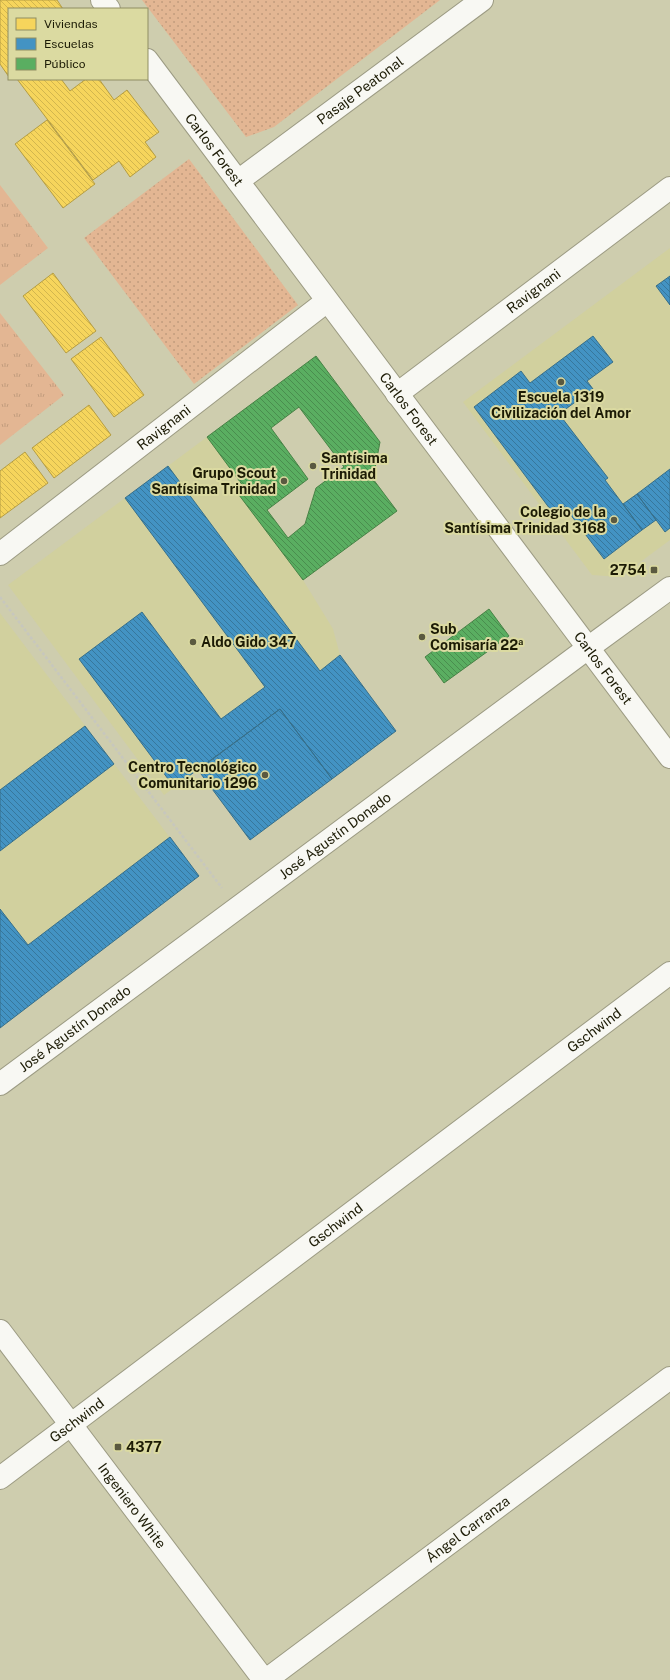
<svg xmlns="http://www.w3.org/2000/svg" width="670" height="1680" font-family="'Public Sans',sans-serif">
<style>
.built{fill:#d1d09e}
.grass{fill:url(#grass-tufts)}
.park{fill:url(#park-dots)}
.homes{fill:url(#homes-back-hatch);stroke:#b59d42}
.schools{fill:url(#schools-back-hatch);stroke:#376f8a}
.public{fill:url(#public-back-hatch);stroke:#478245;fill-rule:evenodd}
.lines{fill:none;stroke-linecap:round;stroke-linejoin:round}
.minor-casing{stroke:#9c9b83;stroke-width:24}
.path{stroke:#c7c7bd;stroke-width:2.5;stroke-dasharray:3 2;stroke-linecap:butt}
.minor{stroke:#f8f8f3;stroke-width:22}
.poi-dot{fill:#5a5940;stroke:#dbdaa1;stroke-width:1.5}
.labels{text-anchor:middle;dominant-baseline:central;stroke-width:4;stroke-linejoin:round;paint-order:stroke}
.street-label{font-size:14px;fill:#1c1b05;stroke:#dbdaa1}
.poi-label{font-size:14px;font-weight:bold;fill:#1c1b05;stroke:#dbdaa1;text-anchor:start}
</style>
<defs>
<pattern id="grass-tufts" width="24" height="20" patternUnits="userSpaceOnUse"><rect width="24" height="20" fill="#e3b693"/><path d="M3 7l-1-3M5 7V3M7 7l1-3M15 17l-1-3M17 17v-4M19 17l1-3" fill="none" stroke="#c29c7d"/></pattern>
<pattern id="park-dots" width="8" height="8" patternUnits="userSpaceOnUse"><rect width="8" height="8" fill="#e3b693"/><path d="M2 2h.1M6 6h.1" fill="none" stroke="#c29c7d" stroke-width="1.8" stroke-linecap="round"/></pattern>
<pattern id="homes-back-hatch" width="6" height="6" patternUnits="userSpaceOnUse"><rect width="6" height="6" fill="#f6d55c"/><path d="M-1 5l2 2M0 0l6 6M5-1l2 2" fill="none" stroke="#d2b64e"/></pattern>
<pattern id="schools-back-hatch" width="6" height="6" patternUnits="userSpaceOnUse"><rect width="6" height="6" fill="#4393c3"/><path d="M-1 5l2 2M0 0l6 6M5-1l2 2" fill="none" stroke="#37779c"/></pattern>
<pattern id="public-back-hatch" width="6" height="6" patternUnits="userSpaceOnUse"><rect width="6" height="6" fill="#5aae61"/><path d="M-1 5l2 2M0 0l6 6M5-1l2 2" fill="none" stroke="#4a8d4e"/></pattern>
</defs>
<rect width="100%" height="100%" fill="#cecdae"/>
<path class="built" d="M670,248V540L620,577L592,575L463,402Z
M207,437L246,490L240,495L303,580L333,629L340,655L396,731L250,840L198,770L164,795L8,585Z
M0,613L199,876L0,1028Z"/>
<path class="grass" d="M0,185L48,248L0,285Z
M0,313L64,395L0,445Z"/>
<path class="park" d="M142,0H440L274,127L246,137Z
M189,159L298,305L194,384L84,238Z"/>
<path class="homes" d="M0,0H57L63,9H9V77L0,64Z
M17,79H61L70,91L86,79H99L114,100L127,90L159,132L145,142L156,157L130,177L119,161L93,180Z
M47,120L95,184L63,208L15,144Z
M53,273L96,331L66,353L23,296Z
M101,337L144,395L114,417L71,359Z
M89,405L111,435L54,478L32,448Z
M25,452L48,483L0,518V471Z"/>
<path class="schools" d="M670,276V305L656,286Z
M593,336L613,362L587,381L593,389L559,414L608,478L605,480L642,530L604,559L564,506L553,513L474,407L521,371L530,383Z
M168,466L320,671L340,655L396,731L332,779L280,709L174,787L79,659L142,612L221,719L265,687L125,498Z
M670,469V528L665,532L637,494Z
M637,494L656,520L642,530L623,504Z
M280,709L332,779L250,840L198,770Z
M85,726L114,764L0,851V790Z
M170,837L199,876L0,1028V909L28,945Z"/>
<path class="public" d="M316,356L380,442L373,479L397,511L303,580L239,495L246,490L207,437ZM299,407L344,467L316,488L305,524L288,538L267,510L308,479L271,428Z
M489,609L509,636L444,683L425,657Z"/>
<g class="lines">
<defs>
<g id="minor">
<path d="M102,0L109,9"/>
<path id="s1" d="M147,60L670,757"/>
<path id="s2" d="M238,181L482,0"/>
<path id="s3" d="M397,394L670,188"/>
<path id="s4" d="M0,554L327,301"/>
<path id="s5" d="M0,1084L588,648L670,588"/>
<path id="s6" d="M0,1331L264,1680"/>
<path id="s7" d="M0,1478L670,973"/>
<path id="s8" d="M266,1680L670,1378"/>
</g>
</defs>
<use href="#minor" class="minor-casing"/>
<path class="path" d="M0,597L222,888"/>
<use href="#minor" class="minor"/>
</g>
<g class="poi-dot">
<circle cx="561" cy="382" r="4"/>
<circle cx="313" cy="466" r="4"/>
<circle cx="284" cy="481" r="4"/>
<circle cx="614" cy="520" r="4"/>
<rect x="650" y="566" width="8" height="8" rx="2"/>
<circle cx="422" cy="637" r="4"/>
<circle cx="193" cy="642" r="4"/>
<circle cx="265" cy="775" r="4"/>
<rect x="114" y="1443" width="8" height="8" rx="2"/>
</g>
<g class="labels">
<g class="street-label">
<text stroke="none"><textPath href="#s2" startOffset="152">Pasaje Peatonal</textPath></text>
<text stroke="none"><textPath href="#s1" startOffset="112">Carlos Forest</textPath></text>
<text stroke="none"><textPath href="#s3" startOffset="171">Ravignani</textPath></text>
<text stroke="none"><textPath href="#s1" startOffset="436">Carlos Forest</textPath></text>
<text stroke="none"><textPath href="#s4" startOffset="207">Ravignani</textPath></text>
<text stroke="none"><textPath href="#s1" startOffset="760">Carlos Forest</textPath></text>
<text stroke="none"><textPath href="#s5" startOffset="417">José Agustín Donado</textPath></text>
<text stroke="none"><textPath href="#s5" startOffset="93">José Agustín Donado</textPath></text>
<text stroke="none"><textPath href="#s7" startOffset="744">Gschwind</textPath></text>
<text stroke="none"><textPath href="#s7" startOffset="420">Gschwind</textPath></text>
<text stroke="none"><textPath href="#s7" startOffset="96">Gschwind</textPath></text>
<text stroke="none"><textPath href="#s6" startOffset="219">Ingeniero White</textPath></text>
<text stroke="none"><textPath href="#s8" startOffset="252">Ángel Carranza</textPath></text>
</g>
<g class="poi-label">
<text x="561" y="397" text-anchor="middle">Escuela 1319<tspan x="561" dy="16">Civilización del Amor</tspan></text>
<text x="321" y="458">Santísima<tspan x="321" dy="16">Trinidad</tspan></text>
<text x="276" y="473" text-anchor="end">Grupo Scout<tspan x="276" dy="16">Santísima Trinidad</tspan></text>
<text x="606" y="512" text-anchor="end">Colegio de la<tspan x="606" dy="16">Santísima Trinidad 3168</tspan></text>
<text x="646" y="570" text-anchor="end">2754</text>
<text x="430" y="629">Sub<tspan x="430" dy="16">Comisaría 22ª</tspan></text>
<text x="201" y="642">Aldo Gido 347</text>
<text x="257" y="767" text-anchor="end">Centro Tecnológico<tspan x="257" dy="16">Comunitario 1296</tspan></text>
<text x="126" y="1447">4377</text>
</g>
</g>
<rect x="8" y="8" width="140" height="72" fill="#dbdaa1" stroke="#8f8e63"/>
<rect x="16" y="18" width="20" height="12" fill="#f6d55c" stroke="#8f8e63"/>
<text x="44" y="28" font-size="12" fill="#1c1b05">Viviendas</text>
<rect x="16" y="38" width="20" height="12" fill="#4393c3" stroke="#8f8e63"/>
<text x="44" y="48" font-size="12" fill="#1c1b05">Escuelas</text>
<rect x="16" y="58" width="20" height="12" fill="#5aae61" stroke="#8f8e63"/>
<text x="44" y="68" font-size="12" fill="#1c1b05">Público</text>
</svg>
